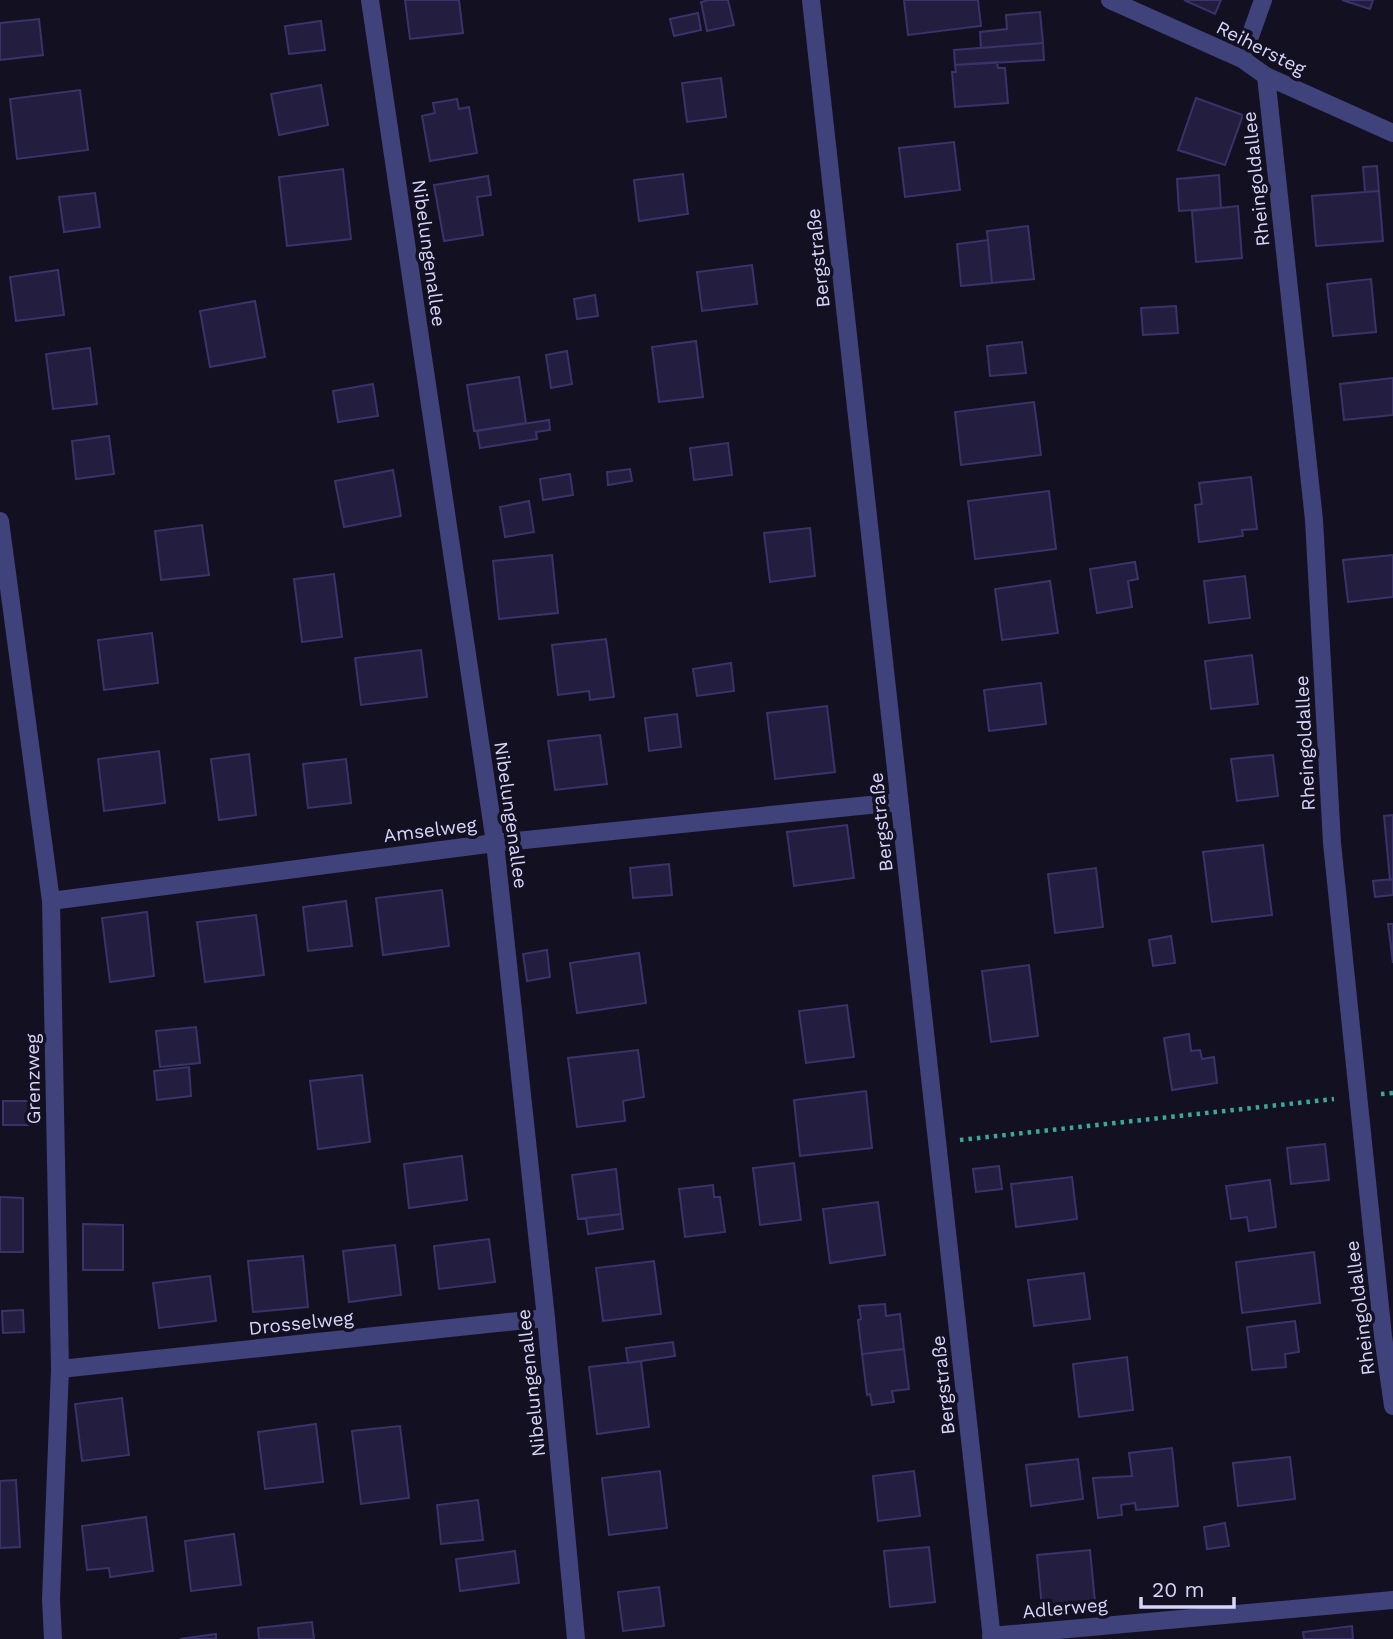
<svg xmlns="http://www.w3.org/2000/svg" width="1393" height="1639" font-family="'Work Sans',sans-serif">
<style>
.building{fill:#231e40;stroke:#3a336a;stroke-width:2}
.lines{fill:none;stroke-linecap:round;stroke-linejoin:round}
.path{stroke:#3ca899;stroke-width:4.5;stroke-dasharray:3.5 5;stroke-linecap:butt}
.minor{stroke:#40427b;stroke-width:18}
.labels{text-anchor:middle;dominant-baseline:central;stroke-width:7;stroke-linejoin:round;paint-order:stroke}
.street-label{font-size:19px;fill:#d7d5fa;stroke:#121021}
</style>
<rect width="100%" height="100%" fill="#121021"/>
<path class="building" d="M405,0H459L463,33L410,39Z
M709,0H728L734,25L707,31L701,2Z
M904,0H978L981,26L908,35Z
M1184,0H1221L1215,14Z
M1342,0H1373L1370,9Z
M1040,12L1043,43L981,48L980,32L1007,29L1006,15Z
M698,13L701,30L674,36L670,19Z
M39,19L43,55L0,60V23Z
M321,21L325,50L289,54L285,26Z
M1043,43L1044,60L955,65L954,50Z
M997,62L998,68H1005L1008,103L955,107L952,72H956L955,65Z
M721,78L726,117L687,122L682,83Z
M321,85L328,125L279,135L271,94Z
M80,90L88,150L17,159L10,99Z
M1196,98L1243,115L1225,165L1178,150Z
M457,99L459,109L469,107L477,153L430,161L422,116L435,113L433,103Z
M954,142L960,190L905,197L899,148Z
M1377,166L1379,191L1365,192L1363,167Z
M343,169L351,239L287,246L279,177Z
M683,174L688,214L639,221L634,180Z
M1219,175L1221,208L1179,211L1177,179Z
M488,176L491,195L477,197L483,235L444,241L434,185Z
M1379,191L1383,241L1316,246L1312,196Z
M95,193L100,227L64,232L59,197Z
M1238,206L1242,258L1196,262L1192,211Z
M1028,226L1034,279L992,283L987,231Z
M988,240L992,283L961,286L957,244Z
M752,265L757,304L702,311L697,272Z
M58,270L64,315L16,321L10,277Z
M1371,279L1376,332L1333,336L1327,284Z
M595,295L598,316L577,319L574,299Z
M255,301L265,357L210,367L200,311Z
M1176,306L1178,333L1143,335L1141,308Z
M696,341L703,397L659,402L652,347Z
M1022,342L1026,373L990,376L987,346Z
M90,348L97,404L53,409L46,354Z
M567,351L572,384L551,388L546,355Z
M519,377L526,423L474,431L467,385Z
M1393,378V415L1344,420L1340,384Z
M373,384L378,416L338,422L333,391Z
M1034,402L1041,455L961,465L955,412Z
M549,420L550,430L536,432L537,439L480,448L477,431Z
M109,436L114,474L76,479L72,441Z
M728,443L732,475L694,480L690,448Z
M630,469L632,481L608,485L607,472Z
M393,470L401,516L344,527L335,481Z
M570,474L573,495L543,500L540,479Z
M1251,477L1257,529L1242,530L1243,536L1199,542L1195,505L1202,504L1199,483Z
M1049,491L1056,549L975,559L968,501Z
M529,501L534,532L505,537L500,507Z
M202,525L209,575L161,580L155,531Z
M810,528L815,576L770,582L764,533Z
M552,555L558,613L499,619L493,561Z
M1393,555V597L1348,602L1343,560Z
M1135,562L1138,579L1128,581L1132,607L1097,613L1090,569Z
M334,574L342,637L302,642L294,579Z
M1245,576L1250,618L1209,623L1204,581Z
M1050,581L1058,633L1002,640L995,589Z
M152,633L158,683L104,690L98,640Z
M606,639L614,697L590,700L589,691L558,695L552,645Z
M421,650L427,697L361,705L355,658Z
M1252,655L1258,704L1211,709L1205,661Z
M731,663L734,691L697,696L693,669Z
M1041,683L1046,724L989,731L984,690Z
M827,706L835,772L775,779L767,713Z
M677,714L681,747L649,751L645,718Z
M600,735L607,784L555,790L548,741Z
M159,751L165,803L104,811L98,759Z
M249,754L256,815L219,820L211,759Z
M1273,755L1278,796L1237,801L1231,759Z
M346,759L351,803L308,808L303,764Z
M1393,815V879L1390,880L1384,816Z
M847,825L854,878L794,886L787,832Z
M1263,845L1272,915L1212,922L1203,852Z
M669,864L672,895L633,898L630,868Z
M1096,868L1103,927L1055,933L1048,874Z
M1393,879V895L1375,897L1373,881Z
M442,890L449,946L383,955L376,898Z
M346,901L352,946L308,951L303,907Z
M147,912L154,976L110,982L102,918Z
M256,915L264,975L205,982L197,922Z
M1388,924H1393V963Z
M1171,936L1175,963L1153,966L1149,940Z
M547,950L550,977L527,981L523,954Z
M639,953L646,1003L577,1013L570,963Z
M1029,965L1038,1036L991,1042L982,971Z
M847,1005L854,1057L806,1063L799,1011Z
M196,1027L200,1063L160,1067L156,1031Z
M1189,1034L1191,1051L1200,1050L1202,1059L1214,1057L1217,1083L1172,1090L1164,1038Z
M638,1050L644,1097L623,1101L625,1121L577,1127L568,1058Z
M189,1067L191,1096L157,1100L154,1071Z
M362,1075L370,1142L318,1149L310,1081Z
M866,1091L872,1148L800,1156L794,1100Z
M3,1101H29L30,1125H3Z
M1325,1144L1329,1180L1291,1184L1287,1148Z
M462,1156L467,1200L409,1208L404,1164Z
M794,1163L801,1220L760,1225L753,1168Z
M999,1166L1002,1189L976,1192L973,1169Z
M616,1169L621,1214L578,1219L572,1175Z
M1072,1177L1077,1219L1016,1227L1011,1184Z
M1270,1180L1276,1227L1249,1231L1247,1217L1231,1219L1226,1186Z
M713,1185L714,1197H720L725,1232L685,1237L679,1189Z
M0,1197L23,1198V1252H0Z
M878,1202L885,1255L830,1263L823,1209Z
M621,1214L623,1229L588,1234L586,1218Z
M83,1224L123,1225V1270H83Z
M489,1239L495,1282L439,1289L434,1246Z
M395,1245L401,1295L349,1302L343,1251Z
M1314,1252L1320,1303L1242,1313L1236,1262Z
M303,1256L308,1307L253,1312L248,1261Z
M654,1261L661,1314L603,1321L596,1268Z
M1084,1273L1090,1319L1034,1326L1028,1280Z
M210,1276L216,1321L159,1328L153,1283Z
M885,1304L886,1316L900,1314L904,1349L862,1354L858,1320L861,1319L859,1306Z
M23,1310L24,1332L3,1333L2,1311Z
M1295,1321L1299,1352L1285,1354L1286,1367L1252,1370L1247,1327Z
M673,1342L675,1356L628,1363L626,1348Z
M904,1349L909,1389L892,1391L894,1402L872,1405L870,1394L867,1395L862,1354Z
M1127,1357L1133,1410L1079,1417L1073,1364Z
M641,1361L649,1427L597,1434L589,1367Z
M122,1398L129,1455L82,1461L75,1404Z
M316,1424L323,1482L265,1489L258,1432Z
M400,1426L409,1498L361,1504L352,1431Z
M1172,1448L1178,1506L1136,1510L1135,1503L1121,1505L1122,1515L1098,1518L1093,1478L1132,1476L1129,1453Z
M1290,1457L1295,1499L1238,1506L1233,1463Z
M1078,1459L1083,1499L1031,1506L1026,1465Z
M660,1471L667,1528L609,1535L602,1478Z
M914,1471L920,1516L878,1521L873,1476Z
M16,1480L20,1547L0,1548V1481Z
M478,1500L483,1540L441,1544L437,1505Z
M146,1517L153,1571L110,1577L109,1568L87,1570L82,1526Z
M1225,1523L1229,1546L1207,1549L1204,1527Z
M234,1534L241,1585L191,1591L185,1541Z
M929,1547L935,1602L890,1607L884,1551Z
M1090,1550L1095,1602L1042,1608L1037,1555Z
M515,1551L519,1583L460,1591L456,1559Z
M659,1587L664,1626L623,1631L618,1592Z
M312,1622L314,1639H259L258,1628Z
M1352,1626L1353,1639H1304L1303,1632Z
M216,1634V1639H180Z"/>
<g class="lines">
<path class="path" d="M1381,1094L1393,1093
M960,1140L1334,1099"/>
<path class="minor" d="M370,0L495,843L546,1318L576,1639
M811,0L992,1639
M1110,0L1242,59L1266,76L1393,133
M1242,59L1263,0
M1266,76L1314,520L1332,843L1383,1336L1393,1406
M0,521L51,901L60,1369L51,1599L53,1639
M51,901L495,843L899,802
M60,1369L546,1318
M991,1636L1393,1600"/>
</g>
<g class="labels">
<g class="street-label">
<text transform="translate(1261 48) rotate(27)">Reihersteg</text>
<text transform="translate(1256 179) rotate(-96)">Rheingoldallee</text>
<text transform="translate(429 253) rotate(82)">Nibelungenallee</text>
<text transform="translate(818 258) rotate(-96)">Bergstraße</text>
<text transform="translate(1305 743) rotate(-93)">Rheingoldallee</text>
<text transform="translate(511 815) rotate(82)">Nibelungenallee</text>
<text transform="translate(881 822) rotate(-96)">Bergstraße</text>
<text transform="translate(430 830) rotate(-7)">Amselweg</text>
<text transform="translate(33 1079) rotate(-91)">Grenzweg</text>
<text transform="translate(1360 1308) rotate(-97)">Rheingoldallee</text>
<text transform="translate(301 1323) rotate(-6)">Drosselweg</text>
<text transform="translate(531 1383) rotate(-96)">Nibelungenallee</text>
<text transform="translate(943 1385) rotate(-96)">Bergstraße</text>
<text transform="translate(1065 1608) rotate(-5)">Adlerweg</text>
</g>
</g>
<path d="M1141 1597v10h93v-10" fill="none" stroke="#d7d5fa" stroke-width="3.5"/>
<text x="1152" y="1597" font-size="21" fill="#d7d5fa" stroke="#121021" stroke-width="5" paint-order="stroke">20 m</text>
</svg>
